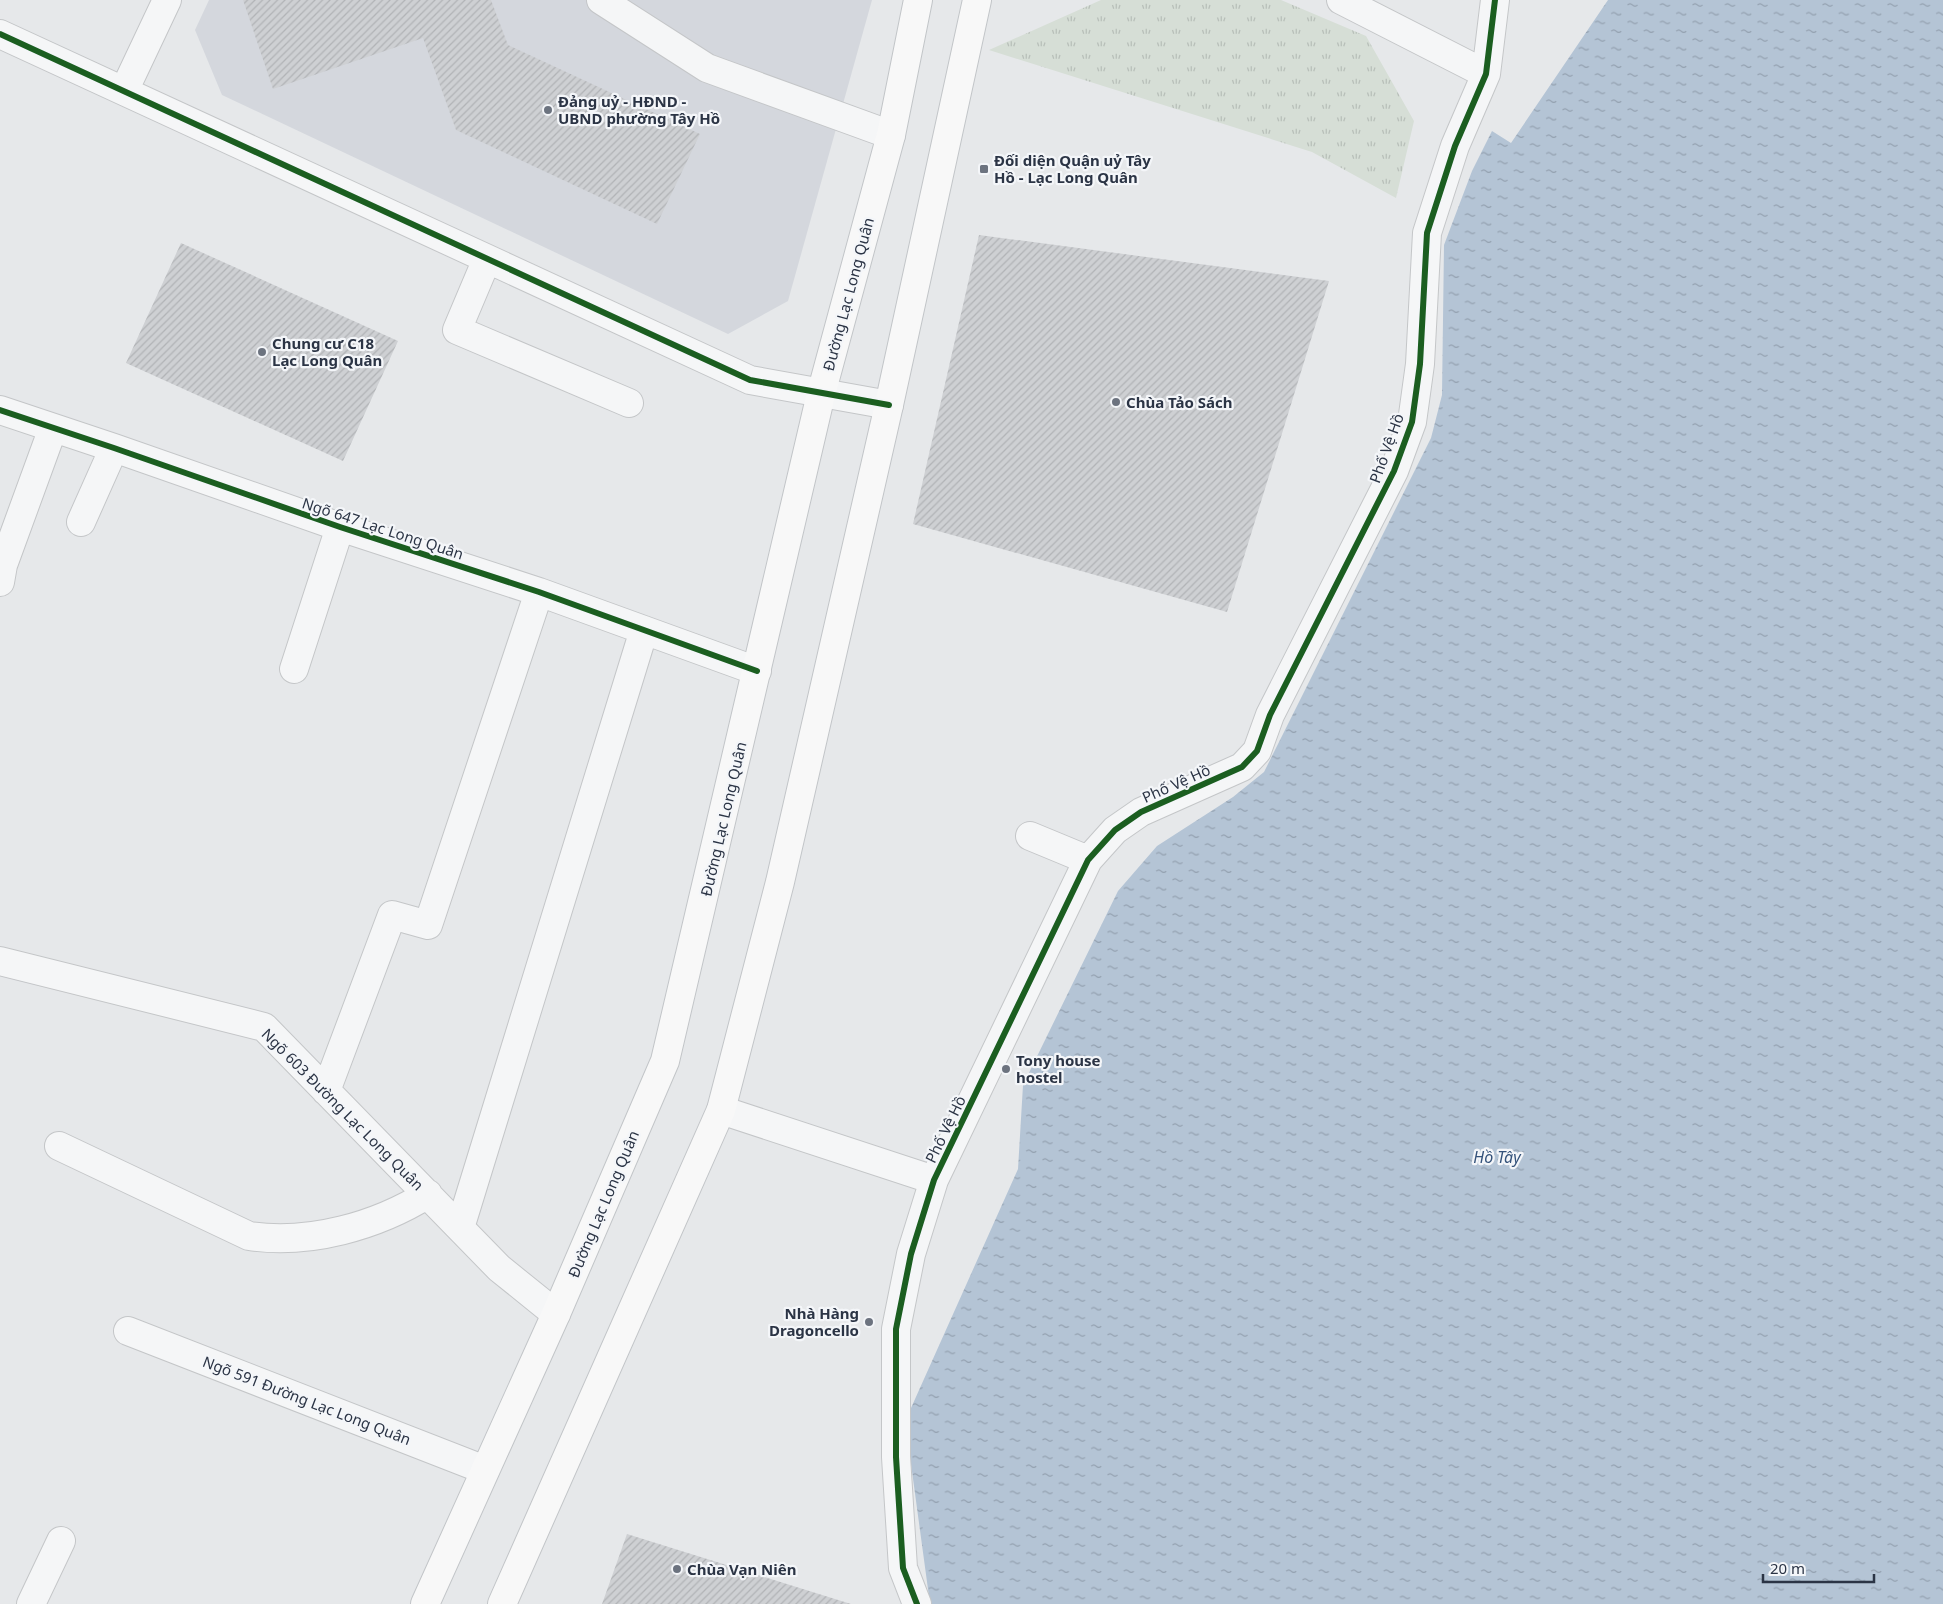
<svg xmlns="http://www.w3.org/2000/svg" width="1943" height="1604" font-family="'Noto Sans',sans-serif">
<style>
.built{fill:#d4d7dd}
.park{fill:url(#park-tufts)}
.water{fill:url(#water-ripples)}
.building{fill:url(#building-hatch)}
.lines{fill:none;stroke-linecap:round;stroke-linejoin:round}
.minor-casing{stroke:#c4c6c8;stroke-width:30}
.major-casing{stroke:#c2c5c8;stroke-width:30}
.minor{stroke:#f5f6f7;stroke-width:28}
.major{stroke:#f8f8f8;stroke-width:28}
.cycleway-casing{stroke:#f4f6f9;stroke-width:9}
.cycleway{stroke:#1b5e20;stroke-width:6}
.poi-dot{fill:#6c737f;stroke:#f4f6f9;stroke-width:2}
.labels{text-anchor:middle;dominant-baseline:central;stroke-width:4.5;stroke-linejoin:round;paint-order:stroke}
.poi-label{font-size:15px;font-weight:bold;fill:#2b3445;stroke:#f4f6f9;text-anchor:start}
.street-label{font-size:15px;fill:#2b3445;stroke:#f4f6f9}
.water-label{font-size:16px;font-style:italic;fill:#34527a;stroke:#f4f6f9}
</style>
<defs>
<pattern id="park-tufts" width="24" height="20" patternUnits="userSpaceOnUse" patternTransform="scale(1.25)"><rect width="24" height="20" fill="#d6ded6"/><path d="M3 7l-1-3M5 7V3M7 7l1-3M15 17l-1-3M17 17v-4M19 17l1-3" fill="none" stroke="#b8bfb9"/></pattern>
<pattern id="water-ripples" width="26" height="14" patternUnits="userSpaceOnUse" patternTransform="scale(1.25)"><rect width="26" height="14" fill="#b4c4d5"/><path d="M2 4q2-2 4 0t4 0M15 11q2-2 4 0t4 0" fill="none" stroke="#93a0af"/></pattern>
<pattern id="building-hatch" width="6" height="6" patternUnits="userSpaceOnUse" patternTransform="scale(1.25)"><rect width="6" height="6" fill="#ced0d3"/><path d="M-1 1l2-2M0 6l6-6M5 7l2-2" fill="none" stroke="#b1b3b6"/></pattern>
</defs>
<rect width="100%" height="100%" fill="#e6e8ea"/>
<path class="built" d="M209,0H872L788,301L728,334L222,95L195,30Z"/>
<path class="park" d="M1101,0H1281L1366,36L1414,121L1396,198L1312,152L989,50Z"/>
<path class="water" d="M1608,0H1943V1604H930L911,1464V1408L1018,1169L1023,1085L1118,891L1157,846L1233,797L1264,772L1431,438L1442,395L1444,245L1472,171L1492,131L1511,143Z"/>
<path class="building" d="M243,0H491L508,45L700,134L657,224L456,130L423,38L273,89Z
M979,235L1329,281L1227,612L913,524Z
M181,243L398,341L343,461L126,363Z
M627,1534L851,1604H602Z"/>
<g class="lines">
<defs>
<path id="minor" d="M601,0L707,68L891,135
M1341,0L1486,74
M0,34L750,380L889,405
M124,91L167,0
M487,259L457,330L629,403
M0,410L114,448L340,527L539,592L757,671
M81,522L114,448
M0,582L3,565L53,428
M294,669L340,527
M1030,836L1088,860
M0,961L264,1027L499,1268L556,1314
M326,1091L392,915L428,925L539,592
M721,1110L934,1180
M59,1146L249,1236C309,1245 377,1226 428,1194
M460,1228L644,630
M128,1331L485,1470
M31,1604L61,1541
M917,1604L903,1568L896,1457V1329L911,1254L934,1180L1088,860L1115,830L1141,812L1242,767L1257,751L1270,715L1394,471L1412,422L1420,364L1427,233L1455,146L1486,74L1495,0"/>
<path id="major" d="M425,1604L556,1314L665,1061L821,394L891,135L918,0
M502,1604L721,1110L780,882L889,405L977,0"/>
</defs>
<use href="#minor" class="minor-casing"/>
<use href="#major" class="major-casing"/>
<use href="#minor" class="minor"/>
<use href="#major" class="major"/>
<defs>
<path id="cycleway" d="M0,34L750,380L889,405
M0,410L114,448L340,527L539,592L757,671
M917,1604L903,1568L896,1457V1329L911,1254L934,1180L1088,860L1115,830L1141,812L1242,767L1257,751L1270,715L1394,471L1412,422L1420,364L1427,233L1455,146L1486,74L1495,0"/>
</defs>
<use href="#cycleway" class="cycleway-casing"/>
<use href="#cycleway" class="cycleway"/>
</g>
<g class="poi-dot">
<circle cx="548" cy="110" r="5"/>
<rect x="979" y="164" width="10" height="10" rx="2.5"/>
<circle cx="262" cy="352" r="5"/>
<circle cx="1116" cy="402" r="5"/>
<circle cx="1006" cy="1069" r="5"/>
<circle cx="869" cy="1322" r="5"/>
<circle cx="677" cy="1569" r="5"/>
</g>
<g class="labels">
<g class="poi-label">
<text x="558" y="101">Đảng uỷ - HĐND -<tspan x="558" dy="17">UBND phường Tây Hồ</tspan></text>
<text x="994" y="160">Đối diện Quận uỷ Tây<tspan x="994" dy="17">Hồ - Lạc Long Quân</tspan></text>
<text x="272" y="343">Chung cư C18<tspan x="272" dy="17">Lạc Long Quân</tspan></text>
<text x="1126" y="402">Chùa Tảo Sách</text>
<text x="1016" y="1060">Tony house<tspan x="1016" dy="17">hostel</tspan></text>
<text x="859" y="1313" text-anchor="end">Nhà Hàng<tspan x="859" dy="17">Dragoncello</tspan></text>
<text x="687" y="1569">Chùa Vạn Niên</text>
</g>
<g class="street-label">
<text transform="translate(848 294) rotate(-75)">Đường Lạc Long Quân</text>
<text transform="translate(1386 448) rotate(-70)">Phố Vệ Hồ</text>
<text transform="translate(383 528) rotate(18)">Ngõ 647 Lạc Long Quân</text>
<text transform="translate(1176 783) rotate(-24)">Phố Vệ Hồ</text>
<text transform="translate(723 819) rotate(-77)">Đường Lạc Long Quân</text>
<text transform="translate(343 1109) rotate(45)">Ngõ 603 Đường Lạc Long Quân</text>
<text transform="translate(945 1129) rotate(-64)">Phố Vệ Hồ</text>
<text transform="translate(603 1204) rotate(-67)">Đường Lạc Long Quân</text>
<text transform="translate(307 1400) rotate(21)">Ngõ 591 Đường Lạc Long Quân</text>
</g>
<g class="water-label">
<text x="1497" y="1157">Hồ Tây</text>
</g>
</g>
<path d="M1763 1574v8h111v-8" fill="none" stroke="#2b3445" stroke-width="2.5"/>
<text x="1770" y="1574" font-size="15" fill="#2b3445" stroke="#f4f6f9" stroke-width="4" paint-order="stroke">20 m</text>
</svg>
